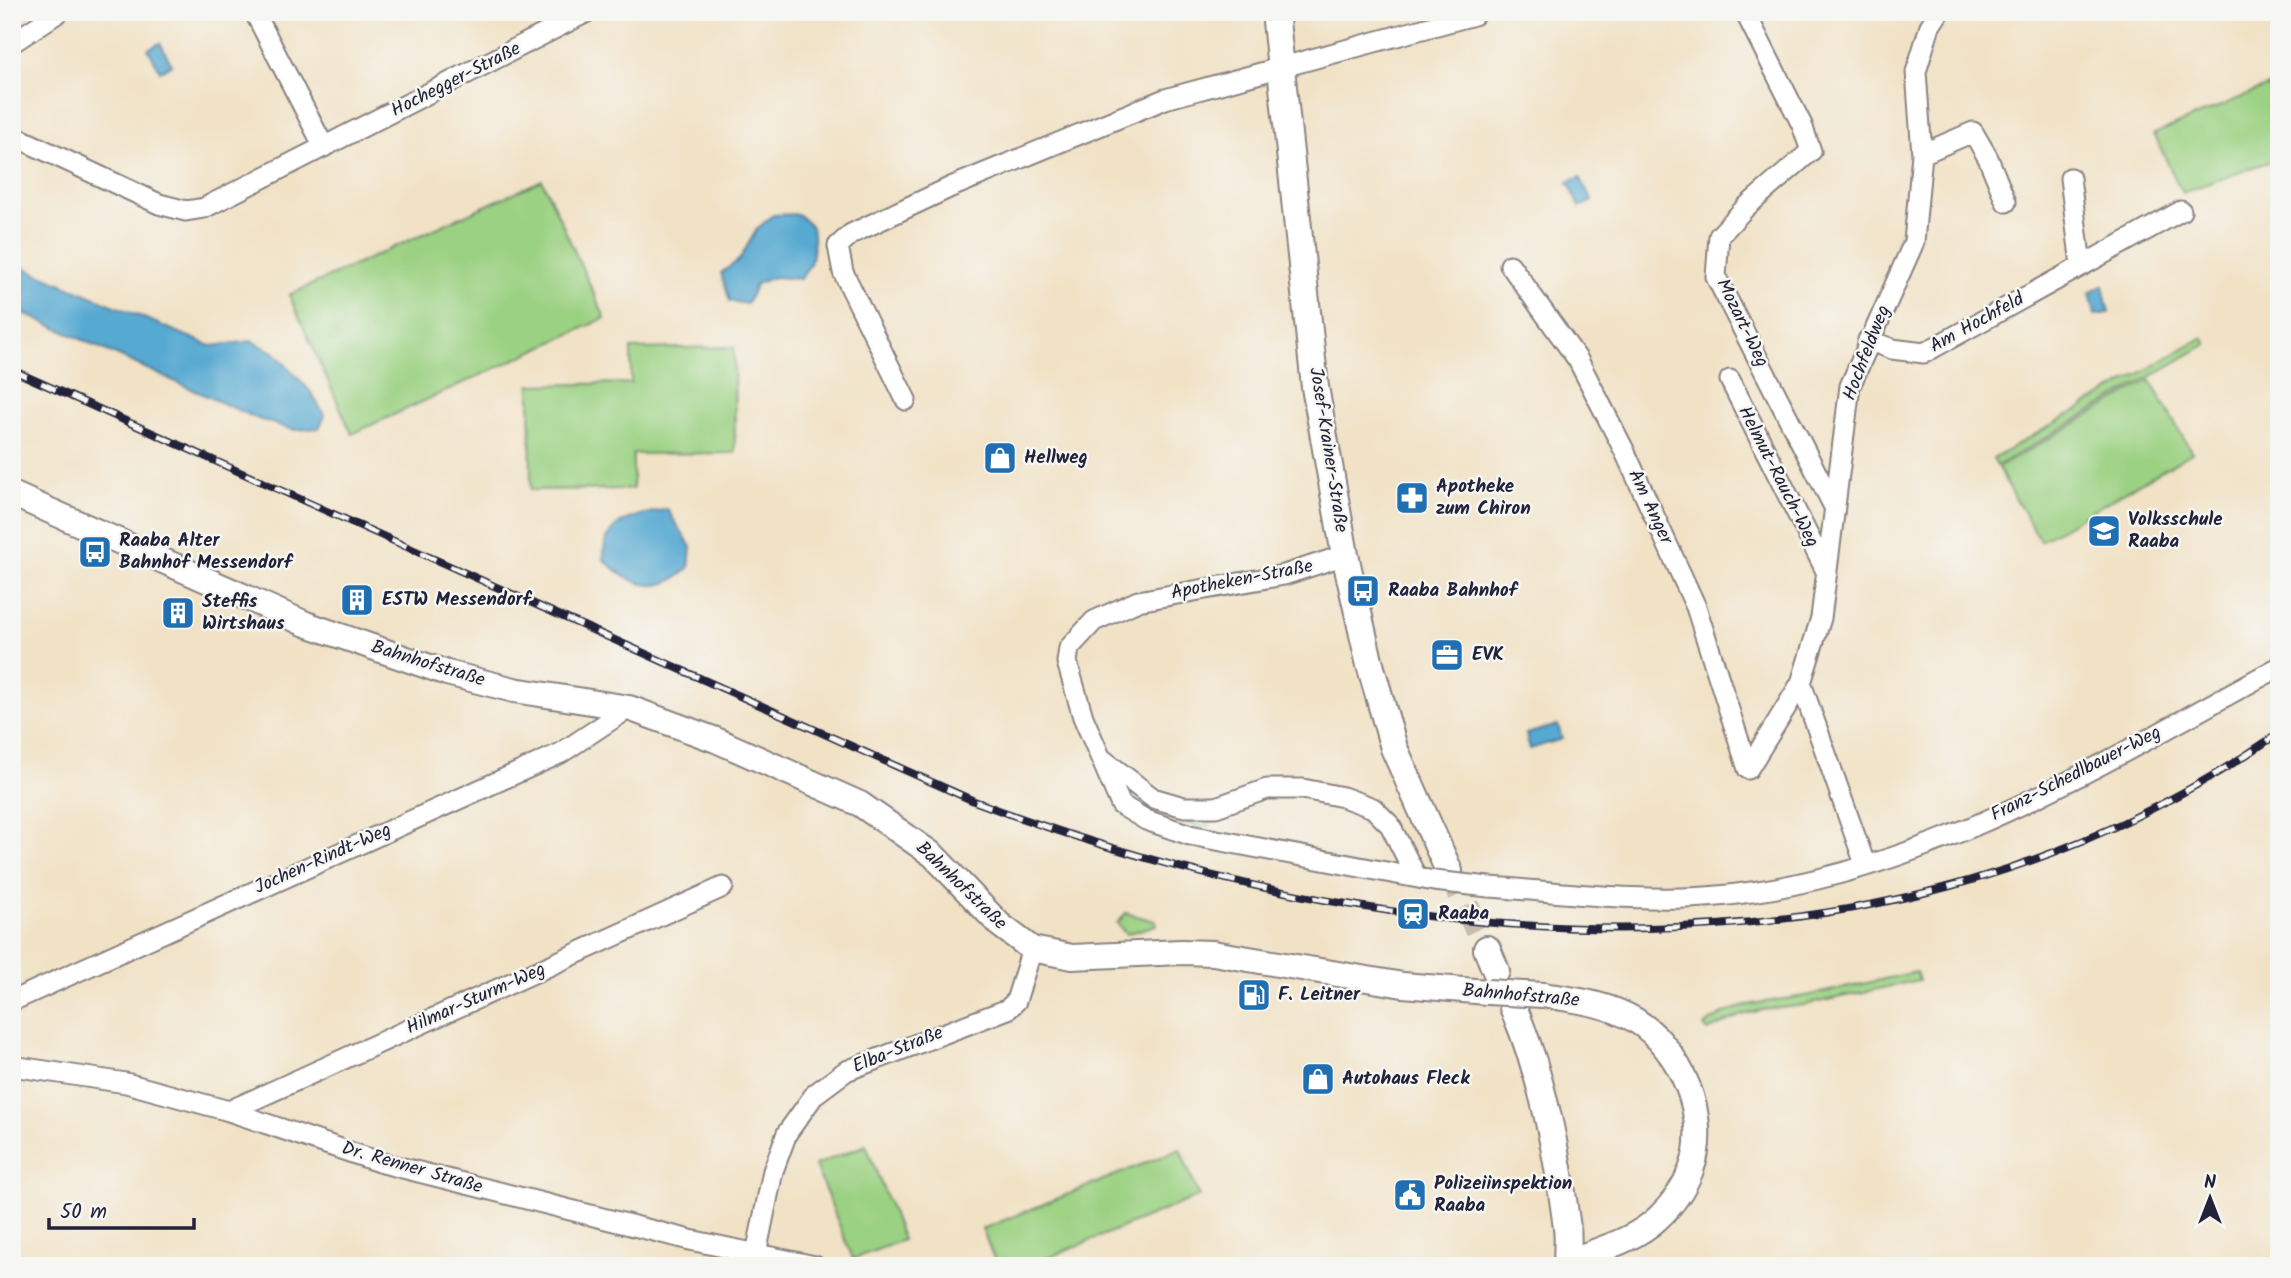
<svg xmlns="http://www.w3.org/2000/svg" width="2291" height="1278" font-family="Kalam,sans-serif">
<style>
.green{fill:#9bd182;stroke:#5e7a5e;stroke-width:2}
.water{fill:#56a9d1;stroke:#3c6686;stroke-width:2}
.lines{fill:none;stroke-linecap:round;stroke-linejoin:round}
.secondary-tunnel{stroke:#c8bcaa;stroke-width:26;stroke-dasharray:26 13;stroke-linecap:butt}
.minor-casing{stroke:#8a8280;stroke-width:23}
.tertiary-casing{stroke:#8a8280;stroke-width:28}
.secondary-casing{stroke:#8a8280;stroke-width:30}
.minor{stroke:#fff;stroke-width:19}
.tertiary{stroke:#fff;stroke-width:24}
.secondary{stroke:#fff;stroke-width:26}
.rail-casing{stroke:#22223b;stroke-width:8}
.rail{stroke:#f6f6f2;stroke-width:5;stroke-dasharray:16;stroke-linecap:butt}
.minor-bridge-casing{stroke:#8a8280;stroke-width:23;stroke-linecap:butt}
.tertiary-bridge-casing{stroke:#8a8280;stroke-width:28;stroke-linecap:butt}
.minor-bridge{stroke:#fff;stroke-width:19}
.tertiary-bridge{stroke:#fff;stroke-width:24}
.labels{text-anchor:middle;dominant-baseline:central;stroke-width:5;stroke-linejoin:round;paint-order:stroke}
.street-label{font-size:19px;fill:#22223b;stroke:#f6f6f2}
.poi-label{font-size:19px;font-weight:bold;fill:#22223b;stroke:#f6f6f2;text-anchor:start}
</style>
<rect width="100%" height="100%" fill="#f6f6f2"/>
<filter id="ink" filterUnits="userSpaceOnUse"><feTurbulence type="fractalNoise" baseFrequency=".0143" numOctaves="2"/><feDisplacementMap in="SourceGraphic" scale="14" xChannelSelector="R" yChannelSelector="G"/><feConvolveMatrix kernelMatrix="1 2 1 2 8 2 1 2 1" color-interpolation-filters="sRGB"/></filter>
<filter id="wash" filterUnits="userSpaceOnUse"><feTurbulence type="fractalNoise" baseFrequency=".00686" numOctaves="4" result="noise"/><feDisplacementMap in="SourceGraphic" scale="28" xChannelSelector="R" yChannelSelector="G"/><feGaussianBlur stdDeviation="1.57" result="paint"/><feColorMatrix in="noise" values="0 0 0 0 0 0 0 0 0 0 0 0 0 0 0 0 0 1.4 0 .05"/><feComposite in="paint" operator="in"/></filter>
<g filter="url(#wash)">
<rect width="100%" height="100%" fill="#f1e2c6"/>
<path class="green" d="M2268,86L2279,107V158L2182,193L2154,134Z
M542,180L605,318L352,434L289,295Z
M2203,337L2207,344L1997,466L1993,459Z
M734,347L735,453L633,454V489L531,490L530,385L631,383V349Z
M2150,380L2192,453L2040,541L1998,468Z
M1121,784L1211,813L1209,826L1204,828L1147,812L1121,790Z
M1126,913L1155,921L1156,925L1126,934L1117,923Z
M1916,972L1919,980L1805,1005L1762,1010L1739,1016L1708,1031L1704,1026C1734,1002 1769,1002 1805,996C1843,989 1879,980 1916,972Z
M866,1145L903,1240L853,1259L815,1165Z
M1180,1149L1199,1196L1028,1266H997L982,1229Z"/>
<path class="water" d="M160,43L172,65L160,71L148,49Z
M1580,177L1592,201L1580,207L1568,182Z
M798,214L812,227C815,249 815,262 800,279L774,277L756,284L747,304L730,301L721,273L739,260L757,229L773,215Z
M12,263L211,346L252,341L274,352L310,391L325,416L319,428L294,430L258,419L12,308Z
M2103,285L2109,313L2095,315L2090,293Z
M667,509L691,547L689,568C658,597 633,586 604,560C601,520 636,516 667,509Z
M1558,725L1562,739L1530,749L1526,734Z"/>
</g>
<g filter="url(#ink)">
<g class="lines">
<path class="secondary-tunnel" d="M1449,871L1487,949"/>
<defs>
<path id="minor" d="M1745,12L1802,125L1811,151L1746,207L1719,236L1716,277L1833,505
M255,13L324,147
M12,43L59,12
M12,135L159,204L186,211L204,208L587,12
M1922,154L1973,132L1988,158L2006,202
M2070,178L2081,265
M1510,265L1578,360L1624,450L1696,607L1748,769
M1868,340L1892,349L1924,353L2181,211
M1730,380L1827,573
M906,400L843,272L838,246L851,234L951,187L1165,99L1474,15
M1345,555L1284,575L1138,601L1094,621L1069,648L1067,662L1083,717L1121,805L1146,820L1190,835L1434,881
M1801,683L1865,864
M1101,758L1153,798L1184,807H1216L1267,789H1303L1343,797L1373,808L1390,825L1416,876
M1748,769L1801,683L1821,618L1850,386L1914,242L1922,154L1916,72L1930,26L1939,12
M1489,887C1565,892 1642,903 1718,896C1923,877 2102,763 2279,667
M12,1001L561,753L629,708
M12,1066L126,1083L229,1111L379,1162L690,1240L815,1266
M229,1111L723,887
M756,1254L773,1171L787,1133L815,1094L846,1071L1008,1009L1016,1001L1032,949"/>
<path id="tertiary" d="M12,494L306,624L447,673L514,690L629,708L716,740L860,804L933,855L1000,925L1032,949L1072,957L1181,952L1213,953L1403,985L1487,992
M1543,995C1575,1000 1606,1003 1635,1020C1681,1048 1711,1119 1691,1170C1684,1188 1672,1205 1658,1218C1634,1241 1597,1250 1567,1262"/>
<path id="secondary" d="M1275,12L1315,387L1345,555L1369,661L1394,748L1449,871
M1487,949L1496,971
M1513,1007C1543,1077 1557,1152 1567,1228C1569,1240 1566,1253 1568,1266"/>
</defs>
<use href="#minor" class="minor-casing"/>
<use href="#tertiary" class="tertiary-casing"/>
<use href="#secondary" class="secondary-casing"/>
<use href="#minor" class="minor"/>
<use href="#tertiary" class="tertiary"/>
<use href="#secondary" class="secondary"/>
<defs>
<path id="rail" d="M12,370L974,801C1397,960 1890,1004 2279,733"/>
</defs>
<use href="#rail" class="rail-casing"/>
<use href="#rail" class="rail"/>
<defs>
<path id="minor-bridge" d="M1434,881L1489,887"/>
<path id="tertiary-bridge" d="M1487,992L1543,995"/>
</defs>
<use href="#minor-bridge" class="minor-bridge-casing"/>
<use href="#tertiary-bridge" class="tertiary-bridge-casing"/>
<use href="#minor-bridge" class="minor-bridge"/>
<use href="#tertiary-bridge" class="tertiary-bridge"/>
</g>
</g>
<defs>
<symbol id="shop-square" viewBox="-11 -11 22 22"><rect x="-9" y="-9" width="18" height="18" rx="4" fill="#1f6fb2" stroke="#f6f6f2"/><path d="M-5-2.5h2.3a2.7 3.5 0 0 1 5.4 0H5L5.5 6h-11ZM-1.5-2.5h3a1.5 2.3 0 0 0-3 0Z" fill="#fff"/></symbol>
<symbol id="pharmacy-square" viewBox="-11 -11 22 22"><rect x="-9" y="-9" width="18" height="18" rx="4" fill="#1f6fb2" stroke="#f6f6f2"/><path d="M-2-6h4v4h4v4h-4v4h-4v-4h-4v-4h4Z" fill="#fff"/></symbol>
<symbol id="school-square" viewBox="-11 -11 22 22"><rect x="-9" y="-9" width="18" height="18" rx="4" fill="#1f6fb2" stroke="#f6f6f2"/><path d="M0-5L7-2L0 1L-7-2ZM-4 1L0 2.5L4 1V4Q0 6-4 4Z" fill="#fff"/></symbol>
<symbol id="bus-square" viewBox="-11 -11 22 22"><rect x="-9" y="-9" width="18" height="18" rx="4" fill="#1f6fb2" stroke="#f6f6f2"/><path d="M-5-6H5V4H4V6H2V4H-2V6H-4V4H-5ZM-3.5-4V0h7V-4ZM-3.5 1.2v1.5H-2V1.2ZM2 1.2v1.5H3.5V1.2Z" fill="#fff"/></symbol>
<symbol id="building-square" viewBox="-11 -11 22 22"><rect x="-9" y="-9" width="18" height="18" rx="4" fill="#1f6fb2" stroke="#f6f6f2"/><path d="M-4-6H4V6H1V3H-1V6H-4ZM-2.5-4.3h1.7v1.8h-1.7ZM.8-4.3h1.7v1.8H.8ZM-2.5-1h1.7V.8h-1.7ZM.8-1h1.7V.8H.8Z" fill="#fff"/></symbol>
<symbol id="office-square" viewBox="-11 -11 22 22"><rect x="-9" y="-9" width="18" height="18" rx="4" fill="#1f6fb2" stroke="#f6f6f2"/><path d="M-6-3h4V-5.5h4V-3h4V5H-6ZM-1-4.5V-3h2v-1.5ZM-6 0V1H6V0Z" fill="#fff"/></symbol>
<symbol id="station-square" viewBox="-11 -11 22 22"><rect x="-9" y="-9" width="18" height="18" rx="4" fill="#1f6fb2" stroke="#f6f6f2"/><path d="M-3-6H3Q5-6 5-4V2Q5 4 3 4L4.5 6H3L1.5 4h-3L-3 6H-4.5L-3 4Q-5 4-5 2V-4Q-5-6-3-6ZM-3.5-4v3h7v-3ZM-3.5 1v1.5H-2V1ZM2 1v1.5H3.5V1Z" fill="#fff"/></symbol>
<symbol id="fuel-square" viewBox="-11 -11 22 22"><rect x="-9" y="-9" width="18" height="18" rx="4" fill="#1f6fb2" stroke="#f6f6f2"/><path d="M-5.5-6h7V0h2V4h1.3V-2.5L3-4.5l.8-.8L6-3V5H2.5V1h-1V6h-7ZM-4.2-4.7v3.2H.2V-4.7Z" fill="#fff"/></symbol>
<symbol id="civic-square" viewBox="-11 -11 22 22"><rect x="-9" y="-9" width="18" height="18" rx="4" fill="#1f6fb2" stroke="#f6f6f2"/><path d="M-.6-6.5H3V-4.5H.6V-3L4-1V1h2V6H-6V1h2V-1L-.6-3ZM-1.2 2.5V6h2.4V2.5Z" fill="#fff"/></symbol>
</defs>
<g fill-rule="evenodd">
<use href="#shop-square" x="981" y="439" width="38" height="38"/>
<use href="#pharmacy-square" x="1393" y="479" width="38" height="38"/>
<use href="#school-square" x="2085" y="512" width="38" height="38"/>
<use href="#bus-square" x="76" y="533" width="38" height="38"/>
<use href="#bus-square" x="1344" y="572" width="38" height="38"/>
<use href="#building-square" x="338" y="581" width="38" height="38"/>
<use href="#building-square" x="159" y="594" width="38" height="38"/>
<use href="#office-square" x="1428" y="636" width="38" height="38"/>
<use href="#station-square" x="1394" y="895" width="38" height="38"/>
<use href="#fuel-square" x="1235" y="976" width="38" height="38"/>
<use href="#shop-square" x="1299" y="1060" width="38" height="38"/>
<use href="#civic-square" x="1391" y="1176" width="38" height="38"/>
</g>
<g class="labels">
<g class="street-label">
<text transform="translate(456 80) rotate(-27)">Hochegger-Straße</text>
<text transform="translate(1742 323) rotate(64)">Mozart-Weg</text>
<text transform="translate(1977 323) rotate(-29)">Am Hochfeld</text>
<text transform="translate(1867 353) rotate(-69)">Hochfeldweg</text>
<text transform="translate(1328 450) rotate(81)">Josef-Krainer-Straße</text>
<text transform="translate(1778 477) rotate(63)">Helmut-Rauch-Weg</text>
<text transform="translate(1650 507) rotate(65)">Am Anger</text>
<text transform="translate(1242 580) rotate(-11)">Apotheken-Straße</text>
<text transform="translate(428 664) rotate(17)">Bahnhofstraße</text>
<text transform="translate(2076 774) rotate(-27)">Franz-Schedlbauer-Weg</text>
<text transform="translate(323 859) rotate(-24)">Jochen-Rindt-Weg</text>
<text transform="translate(961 886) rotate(44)">Bahnhofstraße</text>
<text transform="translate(1521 996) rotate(5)">Bahnhofstraße</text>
<text transform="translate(476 999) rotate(-24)">Hilmar-Sturm-Weg</text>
<text transform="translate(898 1050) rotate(-22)">Elba-Straße</text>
<text transform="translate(412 1168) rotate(16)">Dr. Renner Straße</text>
</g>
<g class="poi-label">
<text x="1024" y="458">Hellweg</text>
<text x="1436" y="487">Apotheke<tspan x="1436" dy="22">zum Chiron</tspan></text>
<text x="2128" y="520">Volksschule<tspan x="2128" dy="22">Raaba</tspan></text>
<text x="119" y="541">Raaba Alter<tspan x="119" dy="22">Bahnhof Messendorf</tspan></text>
<text x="1388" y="591">Raaba Bahnhof</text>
<text x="382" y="600">ESTW Messendorf</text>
<text x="202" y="602">Steffis<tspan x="202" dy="22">Wirtshaus</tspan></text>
<text x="1472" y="655">EVK</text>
<text x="1438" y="914">Raaba</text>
<text x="1278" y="995">F. Leitner</text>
<text x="1342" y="1079">Autohaus Fleck</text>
<text x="1434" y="1184">Polizeiinspektion<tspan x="1434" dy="22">Raaba</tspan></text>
</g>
</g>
<rect width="2291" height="1278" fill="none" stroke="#f6f6f2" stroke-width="42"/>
<g transform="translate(2210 1198)" stroke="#f6f6f2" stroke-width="5" paint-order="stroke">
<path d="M0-5L12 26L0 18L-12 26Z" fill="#22223b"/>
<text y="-10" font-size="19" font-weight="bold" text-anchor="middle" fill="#22223b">N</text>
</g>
<path d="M49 1218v10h145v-10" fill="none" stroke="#22223b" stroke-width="3.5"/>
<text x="60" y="1218" font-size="21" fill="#22223b" stroke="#f6f6f2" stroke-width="5" paint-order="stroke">50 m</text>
</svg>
